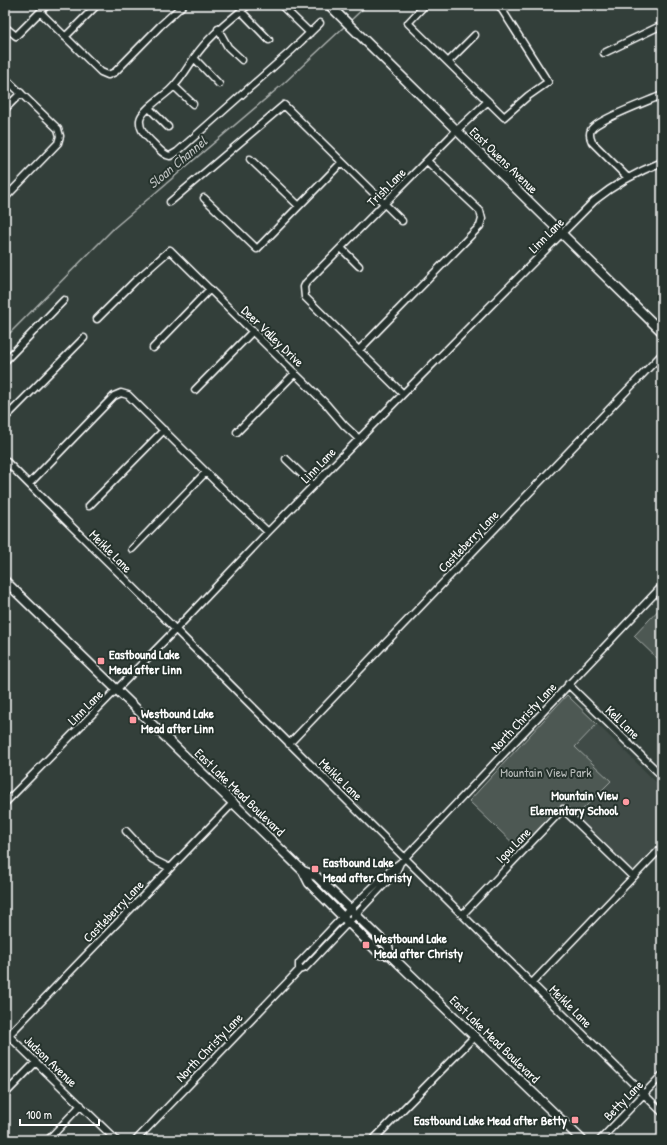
<svg xmlns="http://www.w3.org/2000/svg" width="667" height="1145" font-family="'Patrick Hand',sans-serif">
<style>
.built{fill:#404c47}
.green{fill:#4d5853;stroke:#a6aca9}
.lines{fill:none;stroke-linecap:round;stroke-linejoin:round}
.stream{stroke:#abb0ae;stroke-width:1.5}
.minor-casing{stroke:#fff;stroke-width:9}
.major-casing{stroke:#fff;stroke-width:11}
.minor{stroke:#26332d;stroke-width:6}
.major{stroke:#26332d;stroke-width:8}
.poi-dot{fill:#ff9aa2;stroke:#26332d;stroke-width:1.5}
.labels{text-anchor:middle;dominant-baseline:central;stroke-width:4;stroke-linejoin:round;paint-order:stroke}
.street-label{font-size:13px;fill:#fff;stroke:#26332d}
.poi-label{font-size:13px;font-weight:bold;fill:#fff;stroke:#26332d;text-anchor:start}
.park-label{font-size:13px;fill:#b8bcba;stroke:#26332d}
.water-label{font-size:14px;font-style:italic;fill:#b9bdbc;stroke:#26332d}
</style>
<rect width="100%" height="100%" fill="#333f3a"/>
<filter id="ink" filterUnits="userSpaceOnUse"><feTurbulence type="fractalNoise" baseFrequency=".025" numOctaves="2"/><feDisplacementMap in="SourceGraphic" scale="8" xChannelSelector="R" yChannelSelector="G"/><feConvolveMatrix kernelMatrix="1 2 1 2 8 2 1 2 1" color-interpolation-filters="sRGB"/></filter>
<g filter="url(#ink)">
<path class="built" d="M597,724L662,788V840L632,872L575,817L611,781L575,747Z"/>
<path class="green" d="M662,606V663L634,636Z
M567,695L597,724L575,747L611,781L575,817L563,805L520,850L469,801Z"/>
<g class="lines">
<path class="stream" d="M349,22L367,5
M5,338L114,228L283,84L345,26"/>
<defs>
<path id="minor" d="M248,5C228,22 209,36 194,58C186,70 180,81 170,90C162,97 141,111 140,120C139,130 147,137 153,143C158,148 163,155 170,156L177,152L291,51L320,23
M281,5L310,33
M425,5L408,23L504,117L528,96L548,82L499,5
M658,5L662,9
M241,11L269,40
M335,11L342,5
M40,12L101,72L108,75L115,72L160,26L183,5
M5,27L16,36L47,5
M218,29L228,47L242,60
M65,37L97,5
M604,53L662,25
M194,58L219,84
M448,62L475,35
M5,78L58,129L60,136L58,143L5,198
M174,86L193,104
M149,108L168,127
M5,109L21,93
M250,159L299,206
M628,178L592,142C590,138 589,134 591,130C596,120 649,101 662,95
M204,198L257,249L342,162
M170,202L284,105L402,221
M341,248L359,266
M97,319L135,281L170,250L326,404L344,425L359,439
M153,348L210,289
M359,350L480,226L482,219L480,211L427,161
M5,361L64,300
M195,390L253,331
M403,394L305,297L304,287L306,283L456,131L488,101
M5,418L84,338
M237,432L295,373
M286,459L313,485
M5,460C62,518 120,573 177,631C337,792 500,952 662,1112
M29,484L114,396L121,393L128,395L228,494L268,532
M89,506L164,430
M132,549L206,472
M568,684L662,776
M289,744L662,354
M5,803L176,629L268,532L403,394L594,201C615,184 637,172 662,162
M126,831L152,859L170,868
M463,914L563,809L633,877
M299,970V963L350,909L393,868L400,863L662,586
M532,983L662,847
M5,1032L116,1140
M9,1035L234,802
M5,1094L36,1062
M48,1140L81,1105
M136,1140L299,970L305,968L396,872L400,863
M373,1140L475,1036
M600,1140L662,1075"/>
<path id="major" d="M329,5L662,332
M5,581L303,871L316,876L388,946L390,955L582,1140
M303,871L309,883L380,954L390,955"/>
</defs>
<use href="#minor" class="minor-casing"/>
<use href="#major" class="major-casing"/>
<use href="#minor" class="minor"/>
<use href="#major" class="major"/>
</g>
</g>
<g class="poi-dot">
<rect x="97" y="657" width="8" height="8" rx="2"/>
<rect x="129" y="716" width="8" height="8" rx="2"/>
<circle cx="626" cy="802" r="4"/>
<rect x="311" y="865" width="8" height="8" rx="2"/>
<rect x="362" y="941" width="8" height="8" rx="2"/>
<rect x="571" y="1116" width="8" height="8" rx="2"/>
</g>
<g class="labels">
<g class="street-label">
<text transform="translate(504 160) rotate(44)">East Owens Avenue</text>
<text transform="translate(386 187) rotate(-45)">Trish Lane</text>
<text transform="translate(546 235) rotate(-45)">Linn Lane</text>
<text transform="translate(273 336) rotate(44)">Deer Valley Drive</text>
<text transform="translate(318 465) rotate(-46)">Linn Lane</text>
<text transform="translate(468 541) rotate(-46)">Castleberry Lane</text>
<text transform="translate(111 551) rotate(45)">Meikle Lane</text>
<text transform="translate(85 707) rotate(-45)">Linn Lane</text>
<text transform="translate(523 717) rotate(-47)">North Christy Lane</text>
<text transform="translate(623 722) rotate(44)">Kell Lane</text>
<text transform="translate(341 779) rotate(44)">Meikle Lane</text>
<text transform="translate(240 792) rotate(44)">East Lake Mead Boulevard</text>
<text transform="translate(513 845) rotate(-46)">Igou Lane</text>
<text transform="translate(113 911) rotate(-46)">Castleberry Lane</text>
<text transform="translate(571 1006) rotate(45)">Meikle Lane</text>
<text transform="translate(495 1039) rotate(44)">East Lake Mead Boulevard</text>
<text transform="translate(209 1047) rotate(-46)">North Christy Lane</text>
<text transform="translate(51 1061) rotate(44)">Judson Avenue</text>
<text transform="translate(623 1100) rotate(-46)">Betty Lane</text>
</g>
<g class="poi-label">
<text x="109" y="654">Eastbound Lake<tspan x="109" dy="15">Mead after Linn</tspan></text>
<text x="141" y="713">Westbound Lake<tspan x="141" dy="15">Mead after Linn</tspan></text>
<text x="618" y="795" text-anchor="end">Mountain View<tspan x="618" dy="15">Elementary School</tspan></text>
<text x="323" y="862">Eastbound Lake<tspan x="323" dy="15">Mead after Christy</tspan></text>
<text x="374" y="938">Westbound Lake<tspan x="374" dy="15">Mead after Christy</tspan></text>
<text x="567" y="1120" text-anchor="end">Eastbound Lake Mead after Betty</text>
</g>
<g class="park-label">
<text x="546" y="772">Mountain View Park</text>
</g>
<g class="water-label">
<text transform="translate(177 162) rotate(-40)">Sloan Channel</text>
</g>
</g>
<rect width="667" height="1145" fill="none" stroke="#26332d" stroke-width="20"/>
<rect x="10" y="10" width="647" height="1125" fill="none" stroke="#fff" stroke-width="1.5" filter="url(#ink)"/>
<path d="M20 1119v6h79v-6" fill="none" stroke="#ffffff" stroke-width="2"/>
<text x="26" y="1119" font-size="12" fill="#ffffff" stroke="#26332d" stroke-width="3" paint-order="stroke">100 m</text>
</svg>
